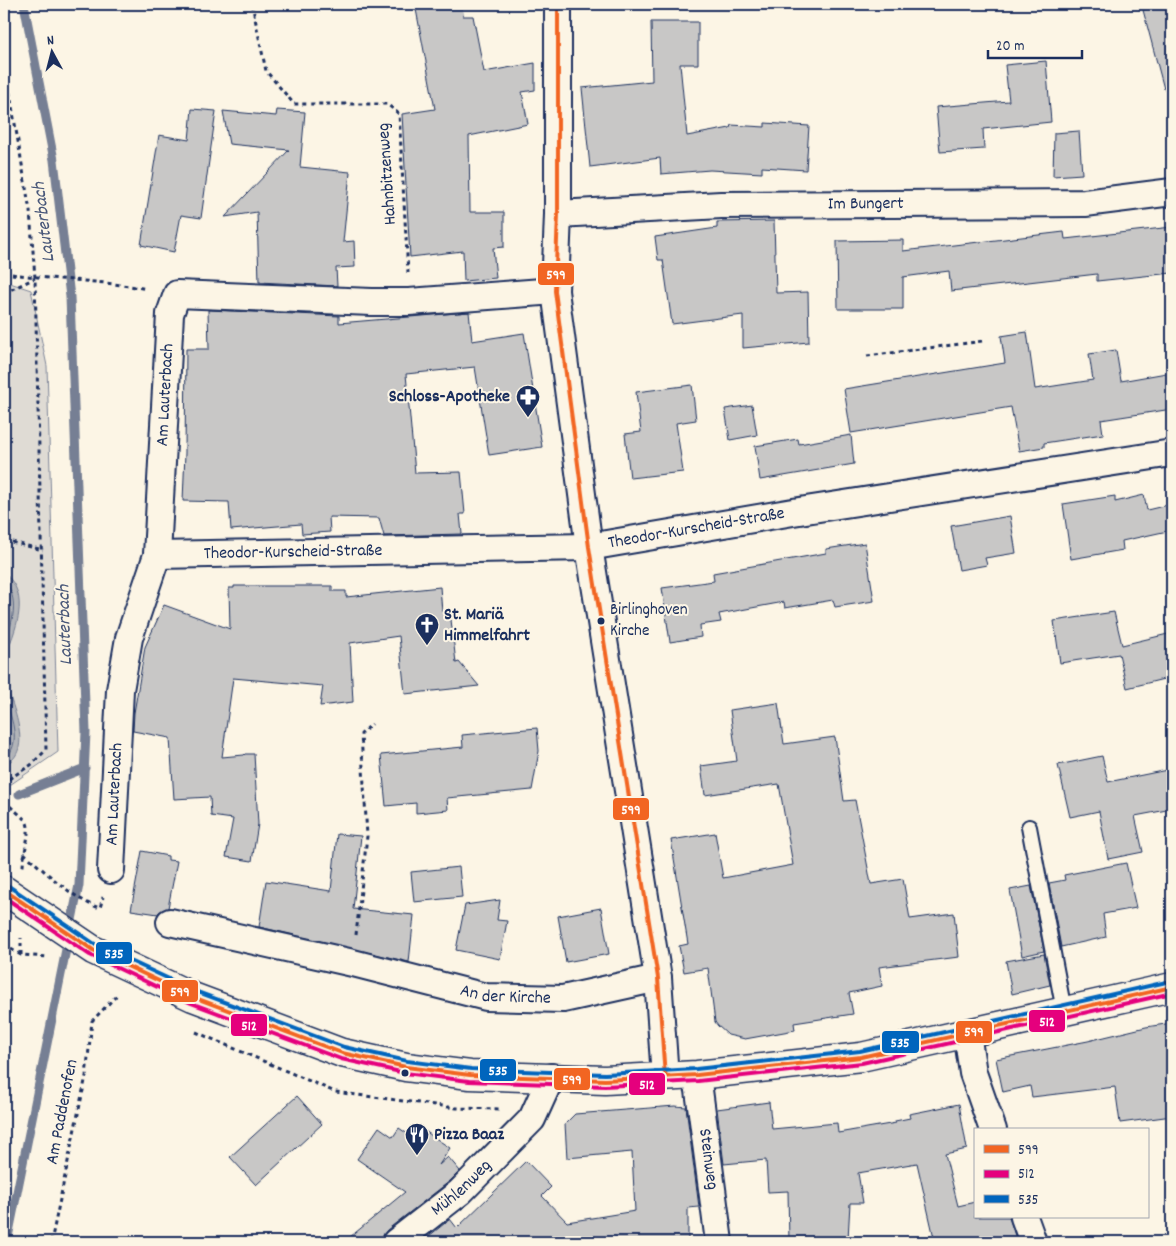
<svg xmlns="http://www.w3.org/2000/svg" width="1176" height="1246" font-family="Dekko,sans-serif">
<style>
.green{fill:#dfdbd4;stroke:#7d8599}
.water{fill:#b2b4b8;stroke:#767f94}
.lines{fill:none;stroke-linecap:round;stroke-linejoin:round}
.shore{stroke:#576482;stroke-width:1}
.stream{stroke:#767f94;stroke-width:9}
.building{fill:#c8c7c6;stroke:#1b2f5e}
.service-casing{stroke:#1b2f5e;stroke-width:18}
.minor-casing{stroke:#1b2f5e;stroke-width:30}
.secondary-casing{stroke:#1b2f5e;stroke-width:31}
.path{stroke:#1b2f5e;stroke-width:3;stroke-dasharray:4 4;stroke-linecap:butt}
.service{stroke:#fcf5e5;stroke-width:14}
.minor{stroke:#fcf5e5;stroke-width:26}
.secondary{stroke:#fcf5e5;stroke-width:28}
.bus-1-casing{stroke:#fcf5e5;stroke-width:8}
.bus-2-casing{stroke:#fcf5e5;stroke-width:8}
.bus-3-casing{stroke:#fcf5e5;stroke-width:8}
.bus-1{stroke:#f26522;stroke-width:4}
.bus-2{stroke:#e5007d;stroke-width:4}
.bus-3{stroke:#0065bd;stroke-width:4}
.bus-dot{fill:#1b2f5e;stroke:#fcf5e5;stroke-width:2}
.labels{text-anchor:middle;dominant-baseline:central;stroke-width:4;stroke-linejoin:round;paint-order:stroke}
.bus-label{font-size:17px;fill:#1b2f5e;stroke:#fcf5e5;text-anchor:start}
.street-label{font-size:18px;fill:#1b2f5e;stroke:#fcf5e5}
.poi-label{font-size:18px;font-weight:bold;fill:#1b2f5e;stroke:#fcf5e5;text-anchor:start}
.water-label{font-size:19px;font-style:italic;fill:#485779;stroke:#fcf5e5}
.line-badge{stroke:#fcf5e5;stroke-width:2}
.badge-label{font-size:14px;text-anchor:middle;font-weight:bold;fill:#fff}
</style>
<rect width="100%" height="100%" fill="#fcf5e5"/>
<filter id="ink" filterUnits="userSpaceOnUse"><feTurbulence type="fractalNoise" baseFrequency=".02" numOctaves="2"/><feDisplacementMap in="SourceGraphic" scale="10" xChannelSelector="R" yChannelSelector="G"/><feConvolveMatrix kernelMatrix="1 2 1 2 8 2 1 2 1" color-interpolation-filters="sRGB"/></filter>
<g filter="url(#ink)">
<path class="green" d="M4,281L31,290L47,366L58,752L4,789Z"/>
<path class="water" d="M4,573C32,595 15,632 4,658Z
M4,677C9,701 37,751 4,765Z"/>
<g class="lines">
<path class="shore" d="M4,579C20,600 13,622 4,645
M4,695C10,716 24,743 4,760"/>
<path class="stream" d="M19,794L85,768
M7,1242L79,885L86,732L70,297L54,160L24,4"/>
</g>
<path class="building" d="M415,4H462L463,16H473L484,72L535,63V90L522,92L528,124L469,136L470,212H504V247L493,248L496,278L464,281L463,251L410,257L402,114L435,109Z
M1167,4H1172V88L1164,89L1143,10Z
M651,22H698V64H680L687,136L730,128L731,125L765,127V123L809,126L806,170L762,167V173L710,170L661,174L660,158L590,167L582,88L652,81Z
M1046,61L1051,122L983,129L984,149L940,152L936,107L1009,101L1005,65Z
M192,109L216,111L201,218L181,215L174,252L141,245L159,135L189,140Z
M277,110L305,112L300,167L350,172L343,242L354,241L355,267L336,268L337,286L259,282L257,212L225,217L289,150L229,144L223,111L276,116Z
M1079,131L1082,174L1053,176L1054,133Z
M774,221L776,293L808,292L809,342L743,348V315L672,324L663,260H658L655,237L717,228V222Z
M1172,227V273L1097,281V274L951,291L949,271L903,277V309H838L837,241L903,240V251L1064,232L1065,239Z
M208,310L339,316V323L469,312L472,341L524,333L542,447L489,455L475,367L406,374L415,473L461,472L465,514H460L462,534L384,536L379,518L329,517L330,532L302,534L301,524L231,530L229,502L183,501L185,453L186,349H209Z
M1027,332L1035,389L1093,380L1089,354L1116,350L1121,381L1172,372V409L1101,420L1103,434L1044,443V447L1019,451L1011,407L851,433L844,389L1005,363L1001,336Z
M692,385L696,420L676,423L683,472L630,478L625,434L641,432L636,392Z
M752,405L757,435L730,440L725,409Z
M851,435L854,464L760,480L755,446L798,439L799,444Z
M1144,495L1147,510L1172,504V530L1122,541L1123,550L1071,559L1063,504L1115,496V502Z
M1010,516L1016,553L985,558L987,565L959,570L951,526Z
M865,543L874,601L835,607L833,600L785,608L784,602L719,614L721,622L700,625L701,637L670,642L662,588L714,581L713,573L826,553V549Z
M234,586H332V591H346V597L440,587L442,612L450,611L456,663L459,662L479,686L405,694L399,636L350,643L353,702L320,706L323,686L233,678L222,757L244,755L245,754H254L258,824L252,861L226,857L233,819L211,816L210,797L174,799L170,738L133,731L134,713L145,647L164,605L230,629L229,588H234Z
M1114,612L1122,645L1172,633V677L1127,688L1119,654L1060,663L1054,621Z
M778,703L784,744L835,737L844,801L855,800L871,884L903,879L910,919L954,913L959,957L879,967L882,986L849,993L853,1014L794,1023L795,1030L745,1039L728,1035L718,1026L715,1022L708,968L684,972L679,946L688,944L671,840L715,833L723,878L793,865L779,784L705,795L701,766L737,761L730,710Z
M537,728L539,751L532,790L447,798L448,810L416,813V803L386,806L381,755L463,747L462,735Z
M1102,756L1108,782L1172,769V809L1135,816L1143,852L1108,859L1099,811L1070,817L1058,765Z
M337,834L361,836L353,909L414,915L409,962L259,927L266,881L331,891Z
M142,851L168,856V860L177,861L168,908L159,912L158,914L131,910Z
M1126,863L1136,908L1103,914L1106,937L1061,947L1049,883L1065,880L1064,875Z
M459,867L462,897L414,902L411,872Z
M1031,886L1044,951L1022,956L1010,890Z
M500,900L497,920L507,921L500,959L456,950L465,905Z
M601,908L609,954L566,962L558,916Z
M1044,954L1050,985L1012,994L1006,961Z
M1172,1023V1116L1120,1123L1115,1087L1032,1097L1030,1086L1003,1092L996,1059L1088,1041L1146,1027Z
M297,1096L322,1124L256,1185L230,1157Z
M769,1102L772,1129L837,1123L838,1133L896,1123L895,1121L910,1118L909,1114L959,1104L967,1149L945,1154L958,1206L975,1202V1217H1009L1017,1242H935L917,1163L858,1173L863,1203H850L848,1239L789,1242L788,1191L768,1192L766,1160L724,1164L717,1109Z
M675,1106L686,1107L699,1207L688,1208V1242H434L429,1236L450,1219L457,1228L526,1161L551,1187L542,1196L567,1222L635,1211L632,1152L567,1158L565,1124L575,1114Z
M379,1127L393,1137L399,1128L412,1137L419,1127L450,1148L439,1165L448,1157L460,1171L450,1181L387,1230L382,1236L381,1242H344L405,1192L357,1159Z"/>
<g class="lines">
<defs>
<path id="service" d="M1029,827L1064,1011"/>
<g id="minor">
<path d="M558,4V214L555,291L589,547L658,978L665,1077"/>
<path id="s1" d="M558,214L721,205L1085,203L1172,192"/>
<path id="s2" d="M157,555L589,547L793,512L1172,453"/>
<path id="s3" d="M111,870L120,690L129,638L157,555L170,314L177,294L372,302H409L555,291"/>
<path id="s4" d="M170,922L353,963L486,997L563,999L658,978"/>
<path d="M967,1033L973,1073L993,1130"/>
<path id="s5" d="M697,1075L719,1242"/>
<path d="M1024,1217L1033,1242"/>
<path id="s6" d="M396,1242L460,1192L532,1119L551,1077"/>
</g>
<path id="secondary" d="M4,890L93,950L193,997L342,1053L406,1067L470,1075L605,1080L697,1075L861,1057L1172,987"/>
</defs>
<use href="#service" class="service-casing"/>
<use href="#minor" class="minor-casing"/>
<use href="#secondary" class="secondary-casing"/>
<path class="path" d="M252,4L266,71L294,104H387L399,114L408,273
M4,60L30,211L35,278L46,750L31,765L4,782
M4,273C51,280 100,280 147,289
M4,293L35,278
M867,356L983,341
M4,540L43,550
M4,801C9,806 24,817 27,823C31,832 23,855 23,867
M24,853C43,870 77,902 100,908L103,897
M356,935L367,836L361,734L372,724
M4,945L21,955L48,957
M21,955V938
M196,1032L335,1092L457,1108L501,1109
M51,1242L86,1076L92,1021L117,995"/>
<use href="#service" class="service"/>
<use href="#minor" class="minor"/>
<use href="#secondary" class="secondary"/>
<defs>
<path id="bus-1" d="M558,4V214L555,291L589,547L658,978L665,1077
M4,890L93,950L193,997L342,1053L406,1067L470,1075L605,1080L697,1075L861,1057L1172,987"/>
<path id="bus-2" d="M4,897L90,955L191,1003L341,1059L405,1073L469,1081L605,1086L698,1081L862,1063L1172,993"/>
<path id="bus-3" d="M7,885L96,945L195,991L344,1047L407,1061L471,1069L605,1074L696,1069L860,1051L1171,981"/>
</defs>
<use href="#bus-1" class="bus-1-casing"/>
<use href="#bus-2" class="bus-2-casing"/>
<use href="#bus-3" class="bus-3-casing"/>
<use href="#bus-1" class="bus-1"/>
<use href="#bus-2" class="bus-2"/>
<use href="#bus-3" class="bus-3"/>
</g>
</g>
<defs>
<symbol id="pharmacy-pin" viewBox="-11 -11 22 30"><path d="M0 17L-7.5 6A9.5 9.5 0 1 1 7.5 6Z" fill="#1b2f5e" stroke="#fcf5e5"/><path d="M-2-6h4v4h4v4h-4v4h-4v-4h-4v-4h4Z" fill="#fff"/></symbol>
<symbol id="church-pin" viewBox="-11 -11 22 30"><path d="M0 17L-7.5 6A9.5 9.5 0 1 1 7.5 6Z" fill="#1b2f5e" stroke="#fcf5e5"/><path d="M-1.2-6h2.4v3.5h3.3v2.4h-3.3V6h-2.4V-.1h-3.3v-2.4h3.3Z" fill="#fff"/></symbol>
<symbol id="restaurant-pin" viewBox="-11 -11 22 30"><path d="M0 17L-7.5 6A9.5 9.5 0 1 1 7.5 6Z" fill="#1b2f5e" stroke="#fcf5e5"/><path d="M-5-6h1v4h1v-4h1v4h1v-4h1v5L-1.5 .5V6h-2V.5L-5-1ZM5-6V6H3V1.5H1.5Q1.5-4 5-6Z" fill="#fff"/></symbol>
</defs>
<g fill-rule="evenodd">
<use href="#pharmacy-pin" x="514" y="383" width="28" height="38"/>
<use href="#church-pin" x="413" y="611" width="28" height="38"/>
<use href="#restaurant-pin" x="403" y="1121" width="28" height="38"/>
</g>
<g class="bus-dot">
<circle cx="601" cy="621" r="4.5"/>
<circle cx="405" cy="1073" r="4.5"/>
</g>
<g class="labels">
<g class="bus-label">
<text x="610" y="611">Birlinghoven<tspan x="610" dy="21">Kirche</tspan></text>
</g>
<g class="street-label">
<text transform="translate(388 174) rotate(-94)">Hahnbitzenweg</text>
<text stroke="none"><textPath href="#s1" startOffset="308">Im Bungert</textPath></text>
<text stroke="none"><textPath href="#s3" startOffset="481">Am Lauterbach</textPath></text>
<text stroke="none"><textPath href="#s2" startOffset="541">Theodor-Kurscheid-Straße</textPath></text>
<text stroke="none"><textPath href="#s2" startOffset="136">Theodor-Kurscheid-Straße</textPath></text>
<text stroke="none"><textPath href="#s3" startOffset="76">Am Lauterbach</textPath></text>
<text stroke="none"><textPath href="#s4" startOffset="344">An der Kirche</textPath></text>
<text transform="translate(63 1112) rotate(-79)">Am Paddenofen</text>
<text stroke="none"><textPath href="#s5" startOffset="85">Steinweg</textPath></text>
<text stroke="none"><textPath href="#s6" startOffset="85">Mühlenweg</textPath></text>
</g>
<g class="poi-label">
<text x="510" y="397" text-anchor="end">Schloss-Apotheke</text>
<text x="444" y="615">St. Mariä<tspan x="444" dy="21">Himmelfahrt</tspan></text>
<text x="434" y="1135">Pizza Baaz</text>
</g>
<g class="water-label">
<text transform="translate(45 222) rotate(-97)">Lauterbach</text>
<text transform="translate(66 625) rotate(-92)">Lauterbach</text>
</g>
</g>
<g class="line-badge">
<rect x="537" y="262" width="38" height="24" rx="5" fill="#f26522"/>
<rect x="612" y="797" width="38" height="24" rx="5" fill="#f26522"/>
<rect x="95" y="941" width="38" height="24" rx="5" fill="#0065bd"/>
<rect x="161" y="979" width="38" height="24" rx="5" fill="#f26522"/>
<rect x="1028" y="1009" width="38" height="24" rx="5" fill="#e5007d"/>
<rect x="230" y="1013" width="38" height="24" rx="5" fill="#e5007d"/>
<rect x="955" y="1020" width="38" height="24" rx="5" fill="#f26522"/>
<rect x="881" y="1030" width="39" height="24" rx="5" fill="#0065bd"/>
<rect x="479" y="1058" width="38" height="24" rx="5" fill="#0065bd"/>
<rect x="553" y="1067" width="38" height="24" rx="5" fill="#f26522"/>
<rect x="628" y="1072" width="38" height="24" rx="5" fill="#e5007d"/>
</g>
<g class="badge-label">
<text x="556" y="279">599</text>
<text x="631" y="814">599</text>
<text x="114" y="958">535</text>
<text x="180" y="996">599</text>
<text x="1047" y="1026">512</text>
<text x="249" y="1030">512</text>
<text x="974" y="1036">599</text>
<text x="900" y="1047">535</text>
<text x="498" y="1075">535</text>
<text x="572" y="1084">599</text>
<text x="647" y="1089">512</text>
</g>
<rect width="1176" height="1246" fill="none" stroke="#fcf5e5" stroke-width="20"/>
<rect x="10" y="10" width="1156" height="1226" fill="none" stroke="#1b2f5e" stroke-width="2" filter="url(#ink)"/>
<rect x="974" y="1128" width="175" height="90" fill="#fcf5e5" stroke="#a2a6af"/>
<rect x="984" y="1145" width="25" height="8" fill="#f26522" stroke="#a2a6af"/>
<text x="1018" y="1154" font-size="15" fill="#1b2f5e">599</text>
<rect x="984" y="1170" width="25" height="8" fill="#e5007d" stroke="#a2a6af"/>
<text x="1018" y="1178" font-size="15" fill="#1b2f5e">512</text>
<rect x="984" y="1195" width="25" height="8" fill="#0065bd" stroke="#a2a6af"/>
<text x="1018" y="1204" font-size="15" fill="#1b2f5e">535</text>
<g transform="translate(52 52) rotate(353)" stroke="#fcf5e5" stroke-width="4" paint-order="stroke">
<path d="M0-4L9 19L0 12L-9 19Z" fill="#1b2f5e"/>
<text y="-8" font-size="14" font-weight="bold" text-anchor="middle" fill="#1b2f5e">N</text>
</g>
<path d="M988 50v8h94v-8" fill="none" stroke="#1b2f5e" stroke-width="2.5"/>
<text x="996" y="50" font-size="15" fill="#1b2f5e" stroke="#fcf5e5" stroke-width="4" paint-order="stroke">20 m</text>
</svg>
